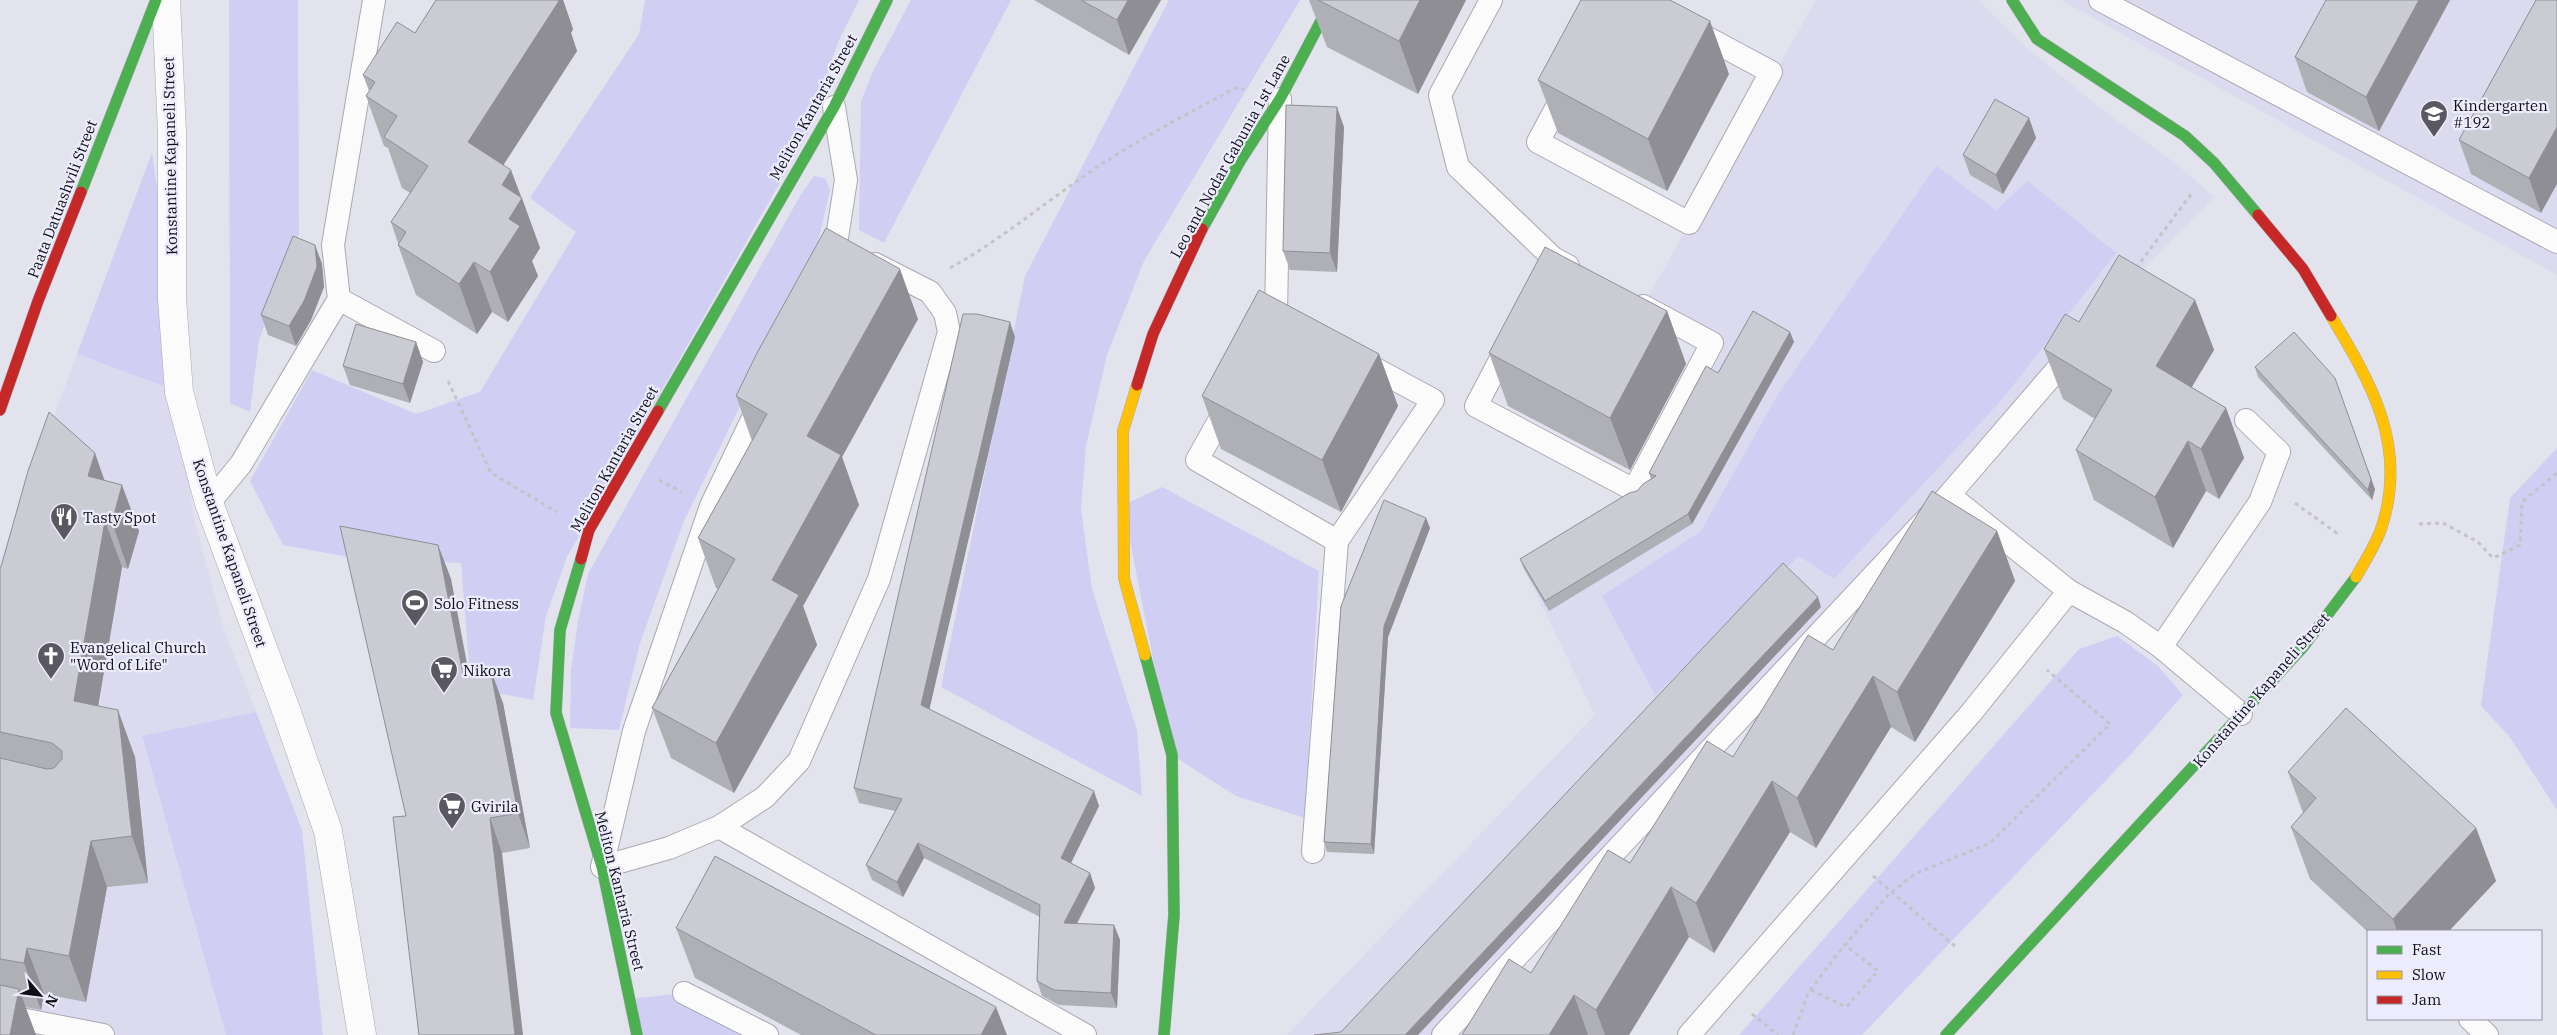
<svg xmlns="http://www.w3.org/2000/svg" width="2557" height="1035" font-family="'IBM Plex Serif',serif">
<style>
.built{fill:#dbdaef}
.green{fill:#d1cef4}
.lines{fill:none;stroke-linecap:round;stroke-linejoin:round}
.lane-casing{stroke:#a9a9b2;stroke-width:24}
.street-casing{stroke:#a9a9b2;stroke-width:29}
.fast-casing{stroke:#a9a9b2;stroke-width:12}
.slow-casing{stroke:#a9a9b2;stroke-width:12}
.jam-casing{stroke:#a9a9b2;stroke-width:12}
.path{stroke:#c4c4c8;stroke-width:3;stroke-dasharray:4 4;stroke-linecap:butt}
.lane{stroke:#fbfbfc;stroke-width:22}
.street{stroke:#fbfbfc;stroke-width:28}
.fast{stroke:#4caf50;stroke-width:11}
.slow{stroke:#ffc107;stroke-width:11}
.jam{stroke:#c62828;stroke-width:11}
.wall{fill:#afafb6}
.shaded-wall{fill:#8e8e94}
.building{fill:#cbcbd4;stroke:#8e8e94}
.labels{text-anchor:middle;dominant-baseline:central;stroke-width:4.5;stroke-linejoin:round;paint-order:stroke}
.poi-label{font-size:15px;fill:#100f16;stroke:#edecfd;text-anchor:start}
.street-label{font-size:15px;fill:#100f16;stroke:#edecfd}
</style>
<rect width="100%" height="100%" fill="#e3e3ee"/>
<path class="built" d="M1816,0H1978L2027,48L2109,115L2174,162L2214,197L2139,274L1441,1035H1287L1595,715L1524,569L1634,490L1712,343L1643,306Z
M2557,0V275L2063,1L2064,0Z
M77,354L179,392L193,515L224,630L256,712L142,737L226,1035H55L0,1026V561Z"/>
<path class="green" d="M229,0H298L299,234L259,340L250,412L230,403Z
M645,0H859L838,42L807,135L567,557L546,616L533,700L471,688L461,563L348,557L283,545L250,481L312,370L416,414L480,392L576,232L530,198L639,34Z
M911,0H1011L884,243L859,230L861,101L873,71Z
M1169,0H1300L1144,261L1107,355L1086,446L1081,509L1092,589L1137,730L1142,796L941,687L1025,276Z
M152,152L172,299L179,392L77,354Z
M1936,166L1996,210L2028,181L2116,253L2000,402L1834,579L1799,556L1655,695L1602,596L1701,531L1777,396Z
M814,176L825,178L830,190L816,251L684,521L640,643L619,730L570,728L571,670L578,621L588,574L800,196Z
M2557,448V810L2509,736L2481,706L2510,498Z
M1162,487L1319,571L1305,818L1236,796L1172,755L1123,505Z
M2117,636L2158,666L2183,695L2132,753L1862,1035H1739L2079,649Z
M256,712L302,830L323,1035H226L142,736Z
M684,993L767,1035H637L630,999Z"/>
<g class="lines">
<defs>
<path id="lane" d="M1491,0L1440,95L1458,167L1553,258L1568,266
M2100,0L2557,242
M1566,90L1538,142L1689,223L1771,72L1637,0
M828,262L836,244L846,180L834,107
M339,299L434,351
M1269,328L1276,315L1280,99
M1509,343L1476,406L1634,490L1712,343L1643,306
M761,401L711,506L634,731L602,867L669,848L719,827L1085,1035
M1229,403L1197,460L1337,541L1433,400L1359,360
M1949,495L2069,591
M209,503L241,464L339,299L333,245L374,0
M2161,647L2260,502L2279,452L2246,420
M719,827L765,797L799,761L879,579L949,332L945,313L930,292L875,264
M1313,852L1337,541
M684,993L767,1035
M0,1015L103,1035
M2470,1019L2487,1035
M1443,1035L1949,495L2074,350
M1689,1035L1971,713L2069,591L2125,622L2161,647L2241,714"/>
<path id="street" d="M166,0L172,132V299L179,392L209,503L286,710L328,831L362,1035"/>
<path id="fast" d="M2012,0L2037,39L2185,136L2214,163L2258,215
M81,192L156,0
M1202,229L1240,161L1280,99L1332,0
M658,411L834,107L887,0
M581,559L560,630L556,713L602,867L637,1035
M1145,655L1172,755L1174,915L1164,1035
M1946,1035L2303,647L2356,577"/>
<path id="slow" d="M2331,316C2371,383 2408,445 2382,526C2377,543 2365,561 2356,577
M1137,385L1123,431L1124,578L1145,655"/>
<path id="jam" d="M2258,215L2303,269L2331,316
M1137,385L1153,334L1202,229
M0,410L38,301L81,192
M581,559L589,530L658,411"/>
</defs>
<use href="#lane" class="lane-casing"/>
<use href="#street" class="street-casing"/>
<use href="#fast" class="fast-casing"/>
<use href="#slow" class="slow-casing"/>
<use href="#jam" class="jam-casing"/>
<path class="path" d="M950,268C997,242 1037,209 1080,179C1128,144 1183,117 1235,88L1244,89
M2136,268L2192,193
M448,381L491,473L557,512
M659,480L682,492
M2295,503L2338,534
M2419,524L2443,523L2478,542L2493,558L2520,545L2522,502L2557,473
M1873,876L1956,947
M1811,990L1846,1007L1878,971L1845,945
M1752,1014L1778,1035
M1793,1035L1808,993L1839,952L1889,894L1915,874L1990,843L2110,724L2047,670"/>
<use href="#lane" class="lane"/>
<use href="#street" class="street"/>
<use href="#fast" class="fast"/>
<use href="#slow" class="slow"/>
<use href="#jam" class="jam"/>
</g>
<path class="wall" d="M436,0H563L573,29L571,33L577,51L503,165L521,197L540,248L532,261L538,276L508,322L492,312L477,334L416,295L398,245V243L391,222L410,193L402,188L388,148L384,146L366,96L369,91L363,75L415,33Z
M1034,0H1161L1129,55Z
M1309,0H1466L1418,94L1327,47Z
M2326,0H2450L2379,131L2307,92L2295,57Z
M2536,0L2541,213L2471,174L2459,140Z
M1729,74L1667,191L1558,133L1538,80Z
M2029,118L2036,138L2003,194L1970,175L1963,155Z
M1344,127L1337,272L1290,270L1283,251Z
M315,245L322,264L324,287L311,320L296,346L268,335L261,315Z
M2195,300L2214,350L2191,387L2226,408L2244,458L2219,499L2206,491L2173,548L2094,500L2076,450L2095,419L2063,399L2044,349L2079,322Z
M1667,311L1686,364L1630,470L1508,406L1489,353Z
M918,319L842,457L859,505L803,606L817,645L734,793L671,758L652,708L718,589L716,588L698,538L752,441L736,396Z
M1790,332L1794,342L1692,524L1549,611L1524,569L1520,559L1637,491L1651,479L1649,473L1718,373Z
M1015,337L929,709L1099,806L1071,863L1090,873L1095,888L1077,924L1114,925L1120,940L1117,1008L1059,1005L1042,996L1037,981L1040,917L924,858L903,897L872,880L866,865L895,811L859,803L854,788Z
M416,342L423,362L410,403L350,385L343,366Z
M1379,354L1398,406L1341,512L1221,449L1202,396Z
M2255,367L2375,489L2372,500L2258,377Z
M104,481L139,531L128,569L122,567L98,706L135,757L148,883L107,887L86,1002L44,994L41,1010L25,1007L36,1035H0V567Z
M1426,518L1430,528L1388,637L1374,854L1327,852L1324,842L1341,606Z
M1997,531L2015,581L1915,742L1891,727L1816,848L1790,832L1714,953L1689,937L1629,1035H1462L1531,973L1630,863L1733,757Z
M438,545L451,579L469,673L503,703L530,848L502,853L406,816Z
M2288,772L2476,828L2496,881L2449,931H2368V932L2310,879L2291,827L2303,813Z
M676,928L1007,1035H801L695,978Z"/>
<path class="shaded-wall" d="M542,0H563L573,29L571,33L577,51L486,192L468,142Z
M1128,0H1161L1129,55L1117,20Z
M1420,0H1466L1418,94L1399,41Z
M2419,0H2450L2379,131L2366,97Z
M1710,21L1729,74L1667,191L1648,139Z
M1337,107L1344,127L1337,272L1330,253Z
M2029,118L2036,138L2003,194L1996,175Z
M2557,127V184L2541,213L2529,178Z
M511,170L522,199V198L540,248L532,261L538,276L508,322L490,272L509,219L502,185Z
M315,245L322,264L324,287L311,320L296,346L289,326Z
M474,262L492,312L477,334L459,284Z
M900,269L918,319L842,457L859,505L803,606L817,645L734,793L716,743L772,580L807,436Z
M2195,300L2214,350L2174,417L2156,366Z
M1667,311L1686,364L1630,470L1610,418Z
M1010,322L1015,337L927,720L921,705Z
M1790,332L1794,342L1692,524L1688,514Z
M416,342L423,362L410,403L403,384Z
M1379,354L1398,406L1341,512L1322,460Z
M2338,388L2375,489L2372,500L2368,490Z
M2226,408L2244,458L2219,499L2201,449Z
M2188,441L2206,491L2173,548L2155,497Z
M95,453L111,499L88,476Z
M122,485L139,531L128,569L112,522Z
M1426,518L1430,528L1388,637L1374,854L1371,844L1384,626Z
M105,521L122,567L91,747L74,701Z
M1997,531L2015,581L1915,742L1897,692Z
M438,545L451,579L475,709L463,674Z
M1818,597L1821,607L1418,1035H1405Z
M490,668L503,703L530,848L518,813Z
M1873,676L1891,727L1816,848L1797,798Z
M118,710L135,757L148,883L132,836Z
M1772,781L1790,832L1714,953L1696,903Z
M1094,791L1099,806L1066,873L1061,858Z
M490,818L502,853L523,1035H515Z
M2476,828L2496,881L2449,931H2397L2393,919Z
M91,841L107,887L86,1002L69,956Z
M918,843L924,858L903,897L897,882Z
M1090,873L1095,888L1069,938L1064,923Z
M1671,887L1689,937L1629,1035H1605L1596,1010Z
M1114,925L1120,940L1117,1008L1111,993Z
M27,948L44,994L41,1010L24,963Z
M19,989L36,1035H10Z
M1574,995L1588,1035H1549Z
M996,1007L1007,1035H981Z"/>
<path class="building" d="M436,0H558L559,1L468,142L511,170L502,185L522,198L509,219L520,226L490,272L474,262L459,284L398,245L406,232L391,222L428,166L384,137L397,116L366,96L375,82L363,75L397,22L415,33Z
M1081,0H1128L1117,20Z
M1318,0H1420L1399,41Z
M1581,0H1670L1710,21L1648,139L1538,80Z
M2326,0H2419L2366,97L2295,57Z
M2536,0H2557V127L2529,178L2459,140Z
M1995,99L2029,118L1996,175L1963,155Z
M1286,105L1337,107L1330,253L1283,251Z
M826,228L900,269L807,436L841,455L772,580L799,595L716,743L652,708L735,559L698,538L767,414L736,396L757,353Z
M293,236L315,245L317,267L304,301L289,326L261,315Z
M1545,247L1667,311L1610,418L1489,353Z
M2119,255L2195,300L2156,366L2226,408L2201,449L2188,441L2155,497L2076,450L2112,390L2044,349L2065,314L2079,322Z
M1259,290L1379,354L1322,460L1202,396Z
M1753,311L1790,332L1688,514L1545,601L1520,559L1629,493L1637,491L1643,484L1656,476L1649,473L1706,366L1718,373Z
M963,314H977L1010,322L921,705L1094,791L1061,858L1090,873L1064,923L1114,925L1111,993L1054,990L1037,981L1040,905L918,843L897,882L866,865L902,799L854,788Z
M356,324L416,342L403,384L343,366Z
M2294,332L2335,378L2371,479L2368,490L2255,367Z
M49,412L95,453L88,476L122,485L112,522L105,521L74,701L118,710L132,836L91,841L69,956L27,948L24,963L0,959V758L47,769L54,768L62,759V751L52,743L0,732V567H1L28,471Z
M1932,491L1997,531L1897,692L1873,676L1797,798L1772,781L1696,903L1671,887L1596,1010L1574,995L1549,1035H1462L1509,959L1531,973L1608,850L1630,863L1707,741L1733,757L1808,635L1833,650Z
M1384,500L1426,518L1384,626L1371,844L1324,842L1341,606Z
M340,526L438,545L463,674L490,668L518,813L490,818L515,1035H419L393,817L406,816Z
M1783,563L1818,597L1405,1035H1314L1341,1032Z
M2346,708L2476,828L2393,919L2291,827L2316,798L2288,772Z
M715,856L996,1007L981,1035H876L676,928Z
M0,985L19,989L10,1035H0Z"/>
<defs>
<symbol id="school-pin" viewBox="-11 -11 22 30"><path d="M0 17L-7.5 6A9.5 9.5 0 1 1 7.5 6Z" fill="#5a5962" stroke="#edecfd"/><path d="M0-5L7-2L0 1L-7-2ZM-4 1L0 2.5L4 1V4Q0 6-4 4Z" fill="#fff"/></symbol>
<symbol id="restaurant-pin" viewBox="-11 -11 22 30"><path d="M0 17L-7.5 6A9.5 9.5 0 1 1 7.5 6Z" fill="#5a5962" stroke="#edecfd"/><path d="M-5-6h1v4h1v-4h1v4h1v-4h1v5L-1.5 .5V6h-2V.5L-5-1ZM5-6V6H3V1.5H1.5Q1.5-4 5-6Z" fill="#fff"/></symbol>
<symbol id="stadium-pin" viewBox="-11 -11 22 30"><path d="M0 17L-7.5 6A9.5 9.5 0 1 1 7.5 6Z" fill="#5a5962" stroke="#edecfd"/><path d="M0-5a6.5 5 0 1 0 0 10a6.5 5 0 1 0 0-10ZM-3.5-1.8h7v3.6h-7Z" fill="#fff"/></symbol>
<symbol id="church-pin" viewBox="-11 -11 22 30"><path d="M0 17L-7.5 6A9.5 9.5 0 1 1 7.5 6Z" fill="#5a5962" stroke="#edecfd"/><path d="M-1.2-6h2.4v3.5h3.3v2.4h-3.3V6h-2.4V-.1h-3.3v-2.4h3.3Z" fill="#fff"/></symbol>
<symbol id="supermarket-pin" viewBox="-11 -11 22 30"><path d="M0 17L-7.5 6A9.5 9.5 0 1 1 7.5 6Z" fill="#5a5962" stroke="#edecfd"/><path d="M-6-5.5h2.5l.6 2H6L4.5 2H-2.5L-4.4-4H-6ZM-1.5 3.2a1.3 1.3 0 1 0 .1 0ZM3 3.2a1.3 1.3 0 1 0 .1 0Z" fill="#fff"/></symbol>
</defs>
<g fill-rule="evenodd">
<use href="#school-pin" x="2418" y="98" width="32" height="43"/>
<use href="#restaurant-pin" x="48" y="501" width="32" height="43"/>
<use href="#stadium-pin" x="399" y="587" width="32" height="43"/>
<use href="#church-pin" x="35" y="640" width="32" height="43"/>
<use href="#supermarket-pin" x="428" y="654" width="32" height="43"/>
<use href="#supermarket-pin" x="436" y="790" width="32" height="43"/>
</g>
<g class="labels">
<g class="poi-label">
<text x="2453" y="105">Kindergarten<tspan x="2453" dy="17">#192</tspan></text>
<text x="83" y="517">Tasty Spot</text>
<text x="434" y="603">Solo Fitness</text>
<text x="70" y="647">Evangelical Church<tspan x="70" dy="17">"Word of Life"</tspan></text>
<text x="463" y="670">Nikora</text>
<text x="471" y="806">Gvirila</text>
</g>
<g class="street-label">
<text transform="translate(813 107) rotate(-61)">Meliton Kantaria Street</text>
<text transform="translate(170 156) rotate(-91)">Konstantine Kapaneli Street</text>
<text transform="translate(1230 156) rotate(-61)">Leo and Nodar Gabunia 1st Lane</text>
<text transform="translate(62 199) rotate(-69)">Paata Datuashvili Street</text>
<text transform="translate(614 459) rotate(-61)">Meliton Kantaria Street</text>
<text transform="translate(230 553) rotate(71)">Konstantine Kapaneli Street</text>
<text transform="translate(2261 690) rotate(-49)">Konstantine Kapaneli Street</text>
<text transform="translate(620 891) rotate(76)">Meliton Kantaria Street</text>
</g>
</g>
<rect x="2367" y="930" width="175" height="90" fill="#edecfd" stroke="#9594a1"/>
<rect x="2377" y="946" width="25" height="8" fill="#4caf50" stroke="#9594a1"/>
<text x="2412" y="955" font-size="15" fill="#100f16">Fast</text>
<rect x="2377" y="971" width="25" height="8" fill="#ffc107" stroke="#9594a1"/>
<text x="2412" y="980" font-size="15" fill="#100f16">Slow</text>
<rect x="2377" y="996" width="25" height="8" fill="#c62828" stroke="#9594a1"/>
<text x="2412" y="1005" font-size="15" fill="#100f16">Jam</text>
<g transform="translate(40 995) rotate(118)" stroke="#edecfd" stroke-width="4" paint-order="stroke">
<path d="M0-4L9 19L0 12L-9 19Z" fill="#100f16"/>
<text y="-8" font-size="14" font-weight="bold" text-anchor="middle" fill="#100f16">N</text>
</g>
</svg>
